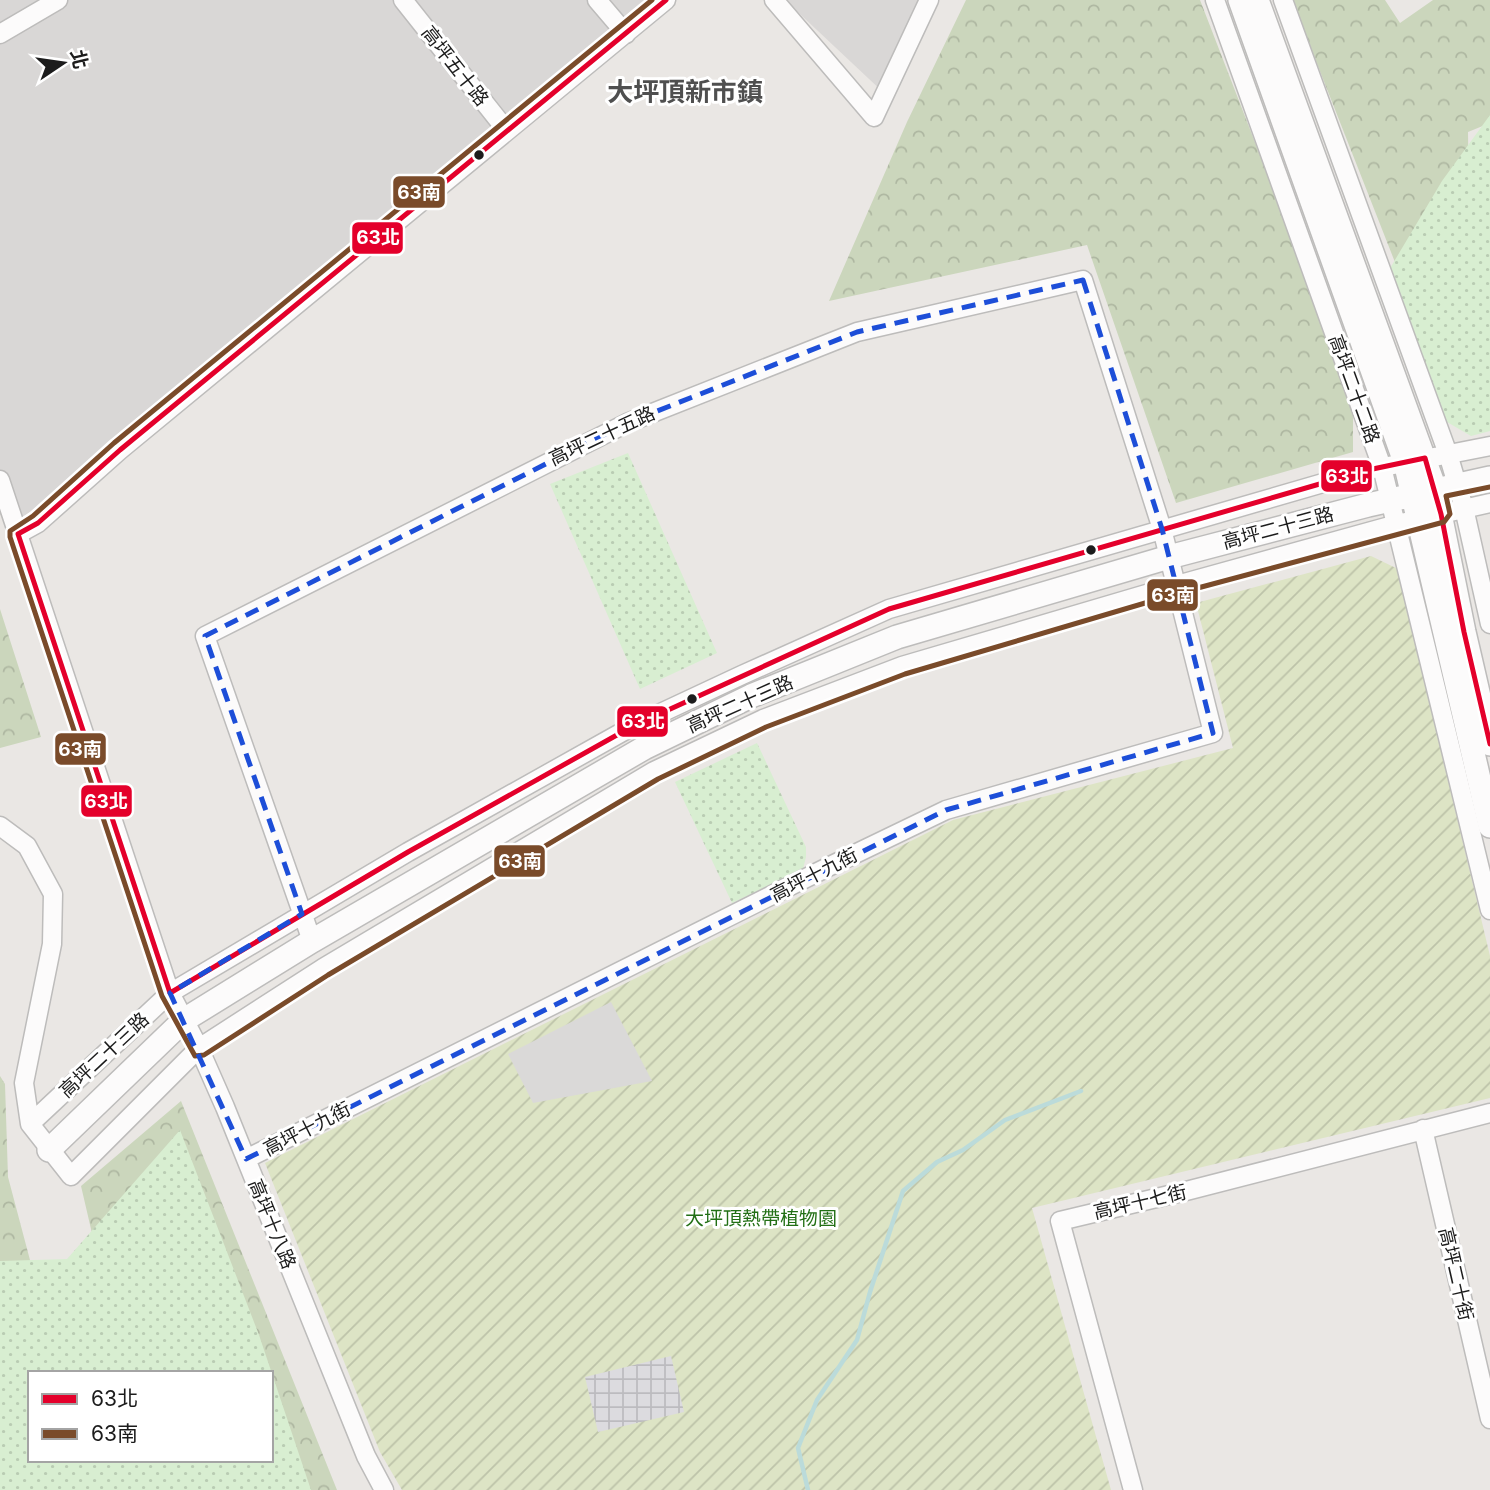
<svg xmlns="http://www.w3.org/2000/svg" width="1490" height="1490" font-family="Inter,'Noto Sans TC',sans-serif">
<style>
.residential{fill:#d9d7d6}
.forest{fill:url(#forest-crowns)}
.park{fill:url(#park-dots);fill-rule:evenodd}
.garden{fill:url(#garden-furrows)}
.parking{fill:#dad9d8}
.plaza{fill:url(#plaza-grid)}
.lines{fill:none;stroke-linecap:round;stroke-linejoin:round}
.stream{stroke:#bbdbda;stroke-width:4.5}
.minor-casing{stroke:#bdbcbb;stroke-width:21}
.tertiary-casing{stroke:#bdbcbb;stroke-width:26}
.minor{stroke:#fcfbfb;stroke-width:18}
.tertiary{stroke:#fcfbfb;stroke-width:23}
.bus-1-casing{stroke:#fff;stroke-width:10}
.bus-2-casing{stroke:#fff;stroke-width:10}
.bus-1{stroke:#e4002b;stroke-width:5}
.bus-2{stroke:#7a4b2a;stroke-width:5}
.marked{fill:none;stroke:#1d4ed8;stroke-width:5;stroke-dasharray:14 9;stroke-linejoin:round}
.bus-dot{fill:#1c1c1c;stroke:#fff;stroke-width:2.5}
.labels{text-anchor:middle;dominant-baseline:central;stroke-width:6;stroke-linejoin:round;paint-order:stroke}
.street-label{font-size:19px;fill:#1c1c1c;stroke:#fff}
.park-label{font-size:19px;fill:#226f15;stroke:#fff}
.district-label{font-size:26px;font-weight:bold;fill:#4f4f4f;stroke:#fff}
.line-badge{stroke:#fff;stroke-width:2.5}
.badge-label{font-size:19px;text-anchor:middle;font-weight:bold;fill:#fff}
</style>
<defs>
<pattern id="forest-crowns" width="20" height="18" patternUnits="userSpaceOnUse" patternTransform="scale(1.75)"><rect width="20" height="18" fill="#cbd6bc"/><path d="M2 6a3 3 0 1 1 6 0M12 15a3 3 0 1 1 6 0" fill="none" stroke="#aeb7a1"/></pattern>
<pattern id="park-dots" width="8" height="8" patternUnits="userSpaceOnUse" patternTransform="scale(1.75)"><rect width="8" height="8" fill="#d8eed1"/><path d="M2 2h.1M6 6h.1" fill="none" stroke="#b9ccb3" stroke-width="1.8" stroke-linecap="round"/></pattern>
<pattern id="garden-furrows" width="10" height="10" patternUnits="userSpaceOnUse" patternTransform="scale(1.75)"><rect width="10" height="10" fill="#dde4c5"/><path d="M-1 1l2-2M0 10L10 0M9 11l2-2" fill="none" stroke="#bdc3a9"/></pattern>
<pattern id="plaza-grid" width="8" height="8" patternUnits="userSpaceOnUse" patternTransform="scale(1.75)"><rect width="8" height="8" fill="#dcdbdf"/><path d="M0 4h8M4 0v8" fill="none" stroke="#bcbbbf"/></pattern>
</defs>
<rect width="100%" height="100%" fill="#eae7e4"/>
<path class="residential" d="M0,0H666L38,523L0,515Z
M785,0H939L885,94Z"/>
<path class="forest" d="M966,0H1200L1331,339L1353,413V452L1176,503L1087,245L829,301L907,122Z
M1292,0H1385L1400,23L1433,0H1490V123L1468,132L1469,203L1400,275Z
M0,609L41,737L0,748Z
M0,1076L5,1084L8,1177L39,1294L0,1346Z
M181,1101L337,1490H0V1415L30,1460H271V1373L118,1345L81,1186Z"/>
<path class="park" d="M1490,115V431L1471,436L1447,422L1389,270L1442,181Z
M628,453L717,653L640,689L550,484Z
M757,743L806,847V857L803,869L732,903L675,782Z
M180,1130L259,1335L311,1490H0V1261L67,1259ZM30,1373H271V1460H30Z"/>
<path class="garden" d="M1371,556L1398,569L1490,956V1098L1032,1208L1111,1490H402L380,1452L265,1163L953,820L1233,748L1196,603Z"/>
<path class="parking" d="M611,1002L652,1081L533,1103L508,1054Z"/>
<path class="plaza" d="M671,1356L684,1412L598,1432L585,1377Z"/>
<g class="lines">
<path class="stream" d="M808,1490L798,1448L817,1400L857,1340L870,1292L903,1191L937,1162L963,1150L1005,1120L1081,1091"/>
<defs>
<path id="minor" d="M403,0L507,131
M597,0L626,34
M774,0L874,117L929,0
M1215,0L1382,467L1490,910
M1283,0L1448,454L1464,508L1490,624
M0,34L58,0
M0,480L170,993L199,1048L225,1107L366,1456L384,1490
M18,534L38,523L120,450L666,0
M0,826L27,846L53,894L52,944L24,1083L30,1124L71,1176L199,1048L323,968L654,771L763,719L902,666L1177,585L1397,524L1490,503
M30,1124L170,993L408,852L633,726L742,675L889,609L1368,470L1490,446
M1423,1129L1490,1419
M246,1159L828,867L946,810L1213,733L1162,529L1083,280L857,332L627,423L205,636L312,941
M1133,1490L1060,1221L1190,1190L1490,1113"/>
<path id="tertiary" d="M1240,0L1405,462L1490,826
M1257,0L1435,489L1464,632L1490,744
M49,1150L184,1020L312,941L644,748L751,696L897,637L1169,557L1368,505L1490,478"/>
</defs>
<use href="#minor" class="minor-casing"/>
<use href="#tertiary" class="tertiary-casing"/>
<use href="#minor" class="minor"/>
<use href="#tertiary" class="tertiary"/>
<defs>
<path id="bus-1" d="M666,0L120,450L38,523L18,534L170,993L408,852L633,726L889,609L1368,470L1425,458L1441,514L1464,632L1490,744"/>
<path id="bus-2" d="M652,0L114,443L33,516L10,531V537L162,996L195,1056L204,1055L328,975L658,779L766,727L905,674L1179,593L1444,522L1450,514L1446,496L1490,487"/>
</defs>
<use href="#bus-1" class="bus-1-casing"/>
<use href="#bus-2" class="bus-2-casing"/>
<use href="#bus-1" class="bus-1"/>
<use href="#bus-2" class="bus-2"/>
</g>
<path class="marked" d="M1083,280L1162,529L1213,733L946,810L246,1159L170,993L302,914L205,636L627,423L857,332Z"/>
<g class="bus-dot">
<circle cx="479" cy="155" r="6"/>
<circle cx="1091" cy="550" r="6"/>
<circle cx="692" cy="699" r="6"/>
</g>
<g class="labels">
<g class="street-label">
<text transform="translate(455 66) rotate(52)">高坪五十路</text>
<text transform="translate(1354 389) rotate(70)">高坪二十二路</text>
<text transform="translate(602 436) rotate(-25)">高坪二十五路</text>
<text transform="translate(1278 528) rotate(-15)">高坪二十三路</text>
<text transform="translate(740 704) rotate(-24)">高坪二十三路</text>
<text transform="translate(814 875) rotate(-27)">高坪十九街</text>
<text transform="translate(104 1055) rotate(-43)">高坪二十三路</text>
<text transform="translate(307 1129) rotate(-27)">高坪十九街</text>
<text transform="translate(1140 1202) rotate(-13)">高坪十七街</text>
<text transform="translate(272 1224) rotate(68)">高坪十八路</text>
<text transform="translate(1456 1274) rotate(77)">高坪二十街</text>
</g>
<g class="park-label">
<text x="761" y="1218">大坪頂熱帶植物園</text>
</g>
<g class="district-label">
<text x="685" y="91">大坪頂新市鎮</text>
</g>
</g>
<g class="line-badge">
<rect x="392" y="175" width="54" height="34" rx="7" fill="#7a4b2a"/>
<rect x="351" y="221" width="53" height="34" rx="7" fill="#e4002b"/>
<rect x="1320" y="459" width="53" height="34" rx="7" fill="#e4002b"/>
<rect x="1146" y="578" width="53" height="34" rx="7" fill="#7a4b2a"/>
<rect x="616" y="705" width="53" height="33" rx="7" fill="#e4002b"/>
<rect x="54" y="732" width="53" height="34" rx="7" fill="#7a4b2a"/>
<rect x="80" y="784" width="53" height="34" rx="7" fill="#e4002b"/>
<rect x="493" y="844" width="53" height="34" rx="7" fill="#7a4b2a"/>
</g>
<g class="badge-label">
<text x="419" y="199">63南</text>
<text x="378" y="244">63北</text>
<text x="1347" y="483">63北</text>
<text x="1173" y="602">63南</text>
<text x="643" y="728">63北</text>
<text x="80" y="756">63南</text>
<text x="106" y="808">63北</text>
<text x="520" y="868">63南</text>
</g>
<rect x="28" y="1371" width="245" height="91" fill="#ffffff" stroke="#a4a4a4" stroke-width="2"/>
<rect x="42" y="1394" width="35" height="10" fill="#e4002b" stroke="#a4a4a4" stroke-width="2"/>
<text x="91" y="1406" font-size="21" fill="#1c1c1c">63北</text>
<rect x="42" y="1429" width="35" height="10" fill="#7a4b2a" stroke="#a4a4a4" stroke-width="2"/>
<text x="91" y="1441" font-size="21" fill="#1c1c1c">63南</text>
<g transform="translate(63 63) rotate(77)" stroke="#ffffff" stroke-width="5" paint-order="stroke">
<path d="M0-5L12 26L0 18L-12 26Z" fill="#1c1c1c"/>
<text y="-10" font-size="19" font-weight="bold" text-anchor="middle" fill="#1c1c1c">北</text>
</g>
</svg>
